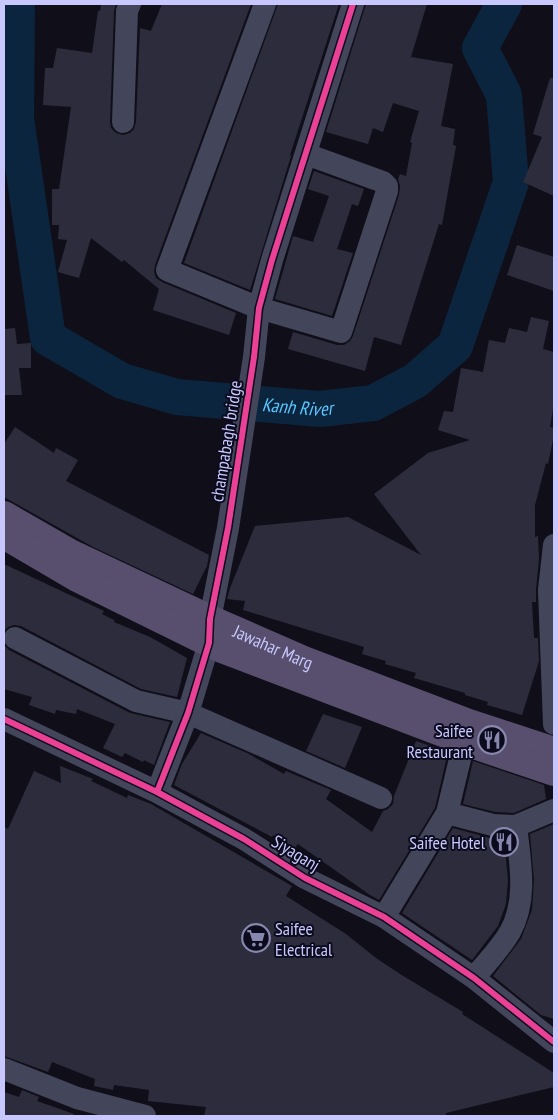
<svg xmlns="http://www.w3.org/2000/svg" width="558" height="1120" font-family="'PT Sans Narrow',sans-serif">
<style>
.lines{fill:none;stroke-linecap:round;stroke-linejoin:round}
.river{stroke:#0b253e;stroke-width:36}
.building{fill:#2d2c3d}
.minor{stroke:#43455a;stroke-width:22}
.major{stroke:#574f6d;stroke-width:28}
.cycleway-casing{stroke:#0c0b1d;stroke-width:9}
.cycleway{stroke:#ea4096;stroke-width:6}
.labels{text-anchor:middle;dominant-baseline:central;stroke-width:4;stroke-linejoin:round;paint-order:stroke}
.street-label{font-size:18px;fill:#c8c8ff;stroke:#0c0b1d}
.poi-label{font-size:18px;fill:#c8c8ff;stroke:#0c0b1d;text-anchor:end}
.water-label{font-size:19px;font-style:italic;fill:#56c6ff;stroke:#0c0b1d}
</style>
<rect width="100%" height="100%" fill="#100f19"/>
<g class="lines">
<path class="river" id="s1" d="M17,4L16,118L48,338L122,381L177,397L320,409L373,403L415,381L455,346L511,182L504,95L480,48L504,4"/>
</g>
<path class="building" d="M101,4H116L114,11L110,122L111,128L116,133L123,135L130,133L134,129L136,122L140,28L151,31L162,4H251L155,265L154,272L156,278L162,282L236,313L229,335L153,310L159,289L124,260L122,262L91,238L79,278L58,272L67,240L58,239L59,225H52V189H59L71,107L43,105L45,68H53L57,48L92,53L98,11H100Z
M278,4H339L290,155L291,156L250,290L184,263Z
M366,4H427L411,57L453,64L441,126L455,129L453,145L456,146L442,225L439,224L401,345L374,337L365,371L288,349L293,332L337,345H344L350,341L353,336L399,195L400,186L398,179L400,174L406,176L412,143L410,142L419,111L393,103L383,132L373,128L368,144L326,132Z
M550,78H554V196L523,182L542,137L533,134Z
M314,171L364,189L358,206L352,204L337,249L353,253L332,316L275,299L293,236L313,242L329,196L308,189Z
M517,245L554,257V291L507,275Z
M531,317L549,321L543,349L554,352V403L550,427L554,428V435L548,464L546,463L535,505V537L538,536L539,559L536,589V602H532L534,638H538L539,661L522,715L487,705L488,702L465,695V693L414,678L416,673L385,664L386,661L362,654L364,647L243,610L245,601L227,599L230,588L255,526L348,517L421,555L374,494L428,453L470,440L438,430L444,411L453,412L461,368L483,372L489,340L505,343L509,328L527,332Z
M15,328L17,344L31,343V368H19L22,395H4V329Z
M15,427L54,453L56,448L78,460L66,481L209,555L207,566L193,594L93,547L4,497V444Z
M4,564L104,611L102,614L114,620V622L150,637L187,658L177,697L141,689L21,626L14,625L8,627L4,631Z
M4,645L9,650L130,713L170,722L154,765L144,760L143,762L125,753L122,757L103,748L115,724L77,709L76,714L56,710L55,714L29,705L32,697L4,689Z
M323,714L362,727L345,768L306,751Z
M201,733L247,753L284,774L286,771L331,790L326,799L372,832L383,811L388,809L393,804L394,796L416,741L448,752L435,808L379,900L370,895L298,844L295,848L273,835L272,837L174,785L182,764Z
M473,761L544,785L546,799L514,813L495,812L463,804Z
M60,766L93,779L91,781L127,798L128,795L151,804L292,886L286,896L346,934L376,958L400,974L463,1012L462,1014L554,1073V1087L446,1113V1116H204L206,1107L148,1101L149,1090L114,1085L113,1090L94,1086L95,1079L52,1062L48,1072L4,1056V827L8,829L34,771L61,783Z
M554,824V1019L541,1015L493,976L521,939L532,910L534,880L530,834Z
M453,828L490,838L504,839L508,880L506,904L498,926L472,960L402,913Z
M22,1090L39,1097L37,1101L74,1114L73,1116H4V1092L19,1097Z"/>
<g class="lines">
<path class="minor" d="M265,4L167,270L259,308L341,332L387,191V186L383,182L306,154
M123,122L127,11L130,4
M554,545L549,590L554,724
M15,638L136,701L188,713L381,798
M4,719L157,792L244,839L305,878L384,917L474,978L554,1042
M157,792L188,713L209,643L210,619L228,528L254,357L259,308L272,260L353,4
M447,813L493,825L516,826L554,810
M384,917L447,813L468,726
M474,978C486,963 500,949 510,932C528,900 520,861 516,826
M4,1069L77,1098L145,1116"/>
<g class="major">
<path id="s2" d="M4,515L70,553L210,619L304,660L469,723L554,751"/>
<path d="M4,535L77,578L219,648L477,746L554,772"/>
</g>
<defs>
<path id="cycleway" d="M4,719L157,792L244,839L305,878L384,917L474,978L554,1042
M157,792L188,713L209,643L210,619L228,528L254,357L259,308L272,260L353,4"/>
</defs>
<use href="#cycleway" class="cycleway-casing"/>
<use href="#cycleway" class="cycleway"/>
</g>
<defs>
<symbol id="restaurant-ring" viewBox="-11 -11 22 22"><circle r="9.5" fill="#0c0b1d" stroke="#8887ae" stroke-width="1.5"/><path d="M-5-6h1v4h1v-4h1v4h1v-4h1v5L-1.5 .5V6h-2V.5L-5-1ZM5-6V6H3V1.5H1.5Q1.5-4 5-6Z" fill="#8887ae"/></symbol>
<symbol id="supermarket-ring" viewBox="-11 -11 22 22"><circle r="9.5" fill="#0c0b1d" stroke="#8887ae" stroke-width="1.5"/><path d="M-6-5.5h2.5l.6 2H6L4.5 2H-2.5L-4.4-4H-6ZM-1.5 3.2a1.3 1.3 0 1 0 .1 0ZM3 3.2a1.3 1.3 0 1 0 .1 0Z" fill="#8887ae"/></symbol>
</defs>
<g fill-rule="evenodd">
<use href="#restaurant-ring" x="476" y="724" width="32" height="32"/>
<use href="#restaurant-ring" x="488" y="826" width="32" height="32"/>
<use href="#supermarket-ring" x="240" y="922" width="32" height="32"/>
</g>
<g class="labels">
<g class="street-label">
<text transform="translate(226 441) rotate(-81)">champabagh bridge</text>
<text stroke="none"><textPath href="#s2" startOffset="300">Jawahar Marg</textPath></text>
<text transform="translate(296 853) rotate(31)">Siyaganj</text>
</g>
<g class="poi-label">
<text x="473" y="730">Saifee<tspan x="473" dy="21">Restaurant</tspan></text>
<text x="485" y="842">Saifee Hotel</text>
<text x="275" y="928" text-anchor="start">Saifee<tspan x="275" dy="21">Electrical</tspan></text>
</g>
<g class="water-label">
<text stroke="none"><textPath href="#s1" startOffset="600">Kanh River</textPath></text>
</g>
</g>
<rect width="558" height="1120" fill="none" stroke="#c8c8ff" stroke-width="10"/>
</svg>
